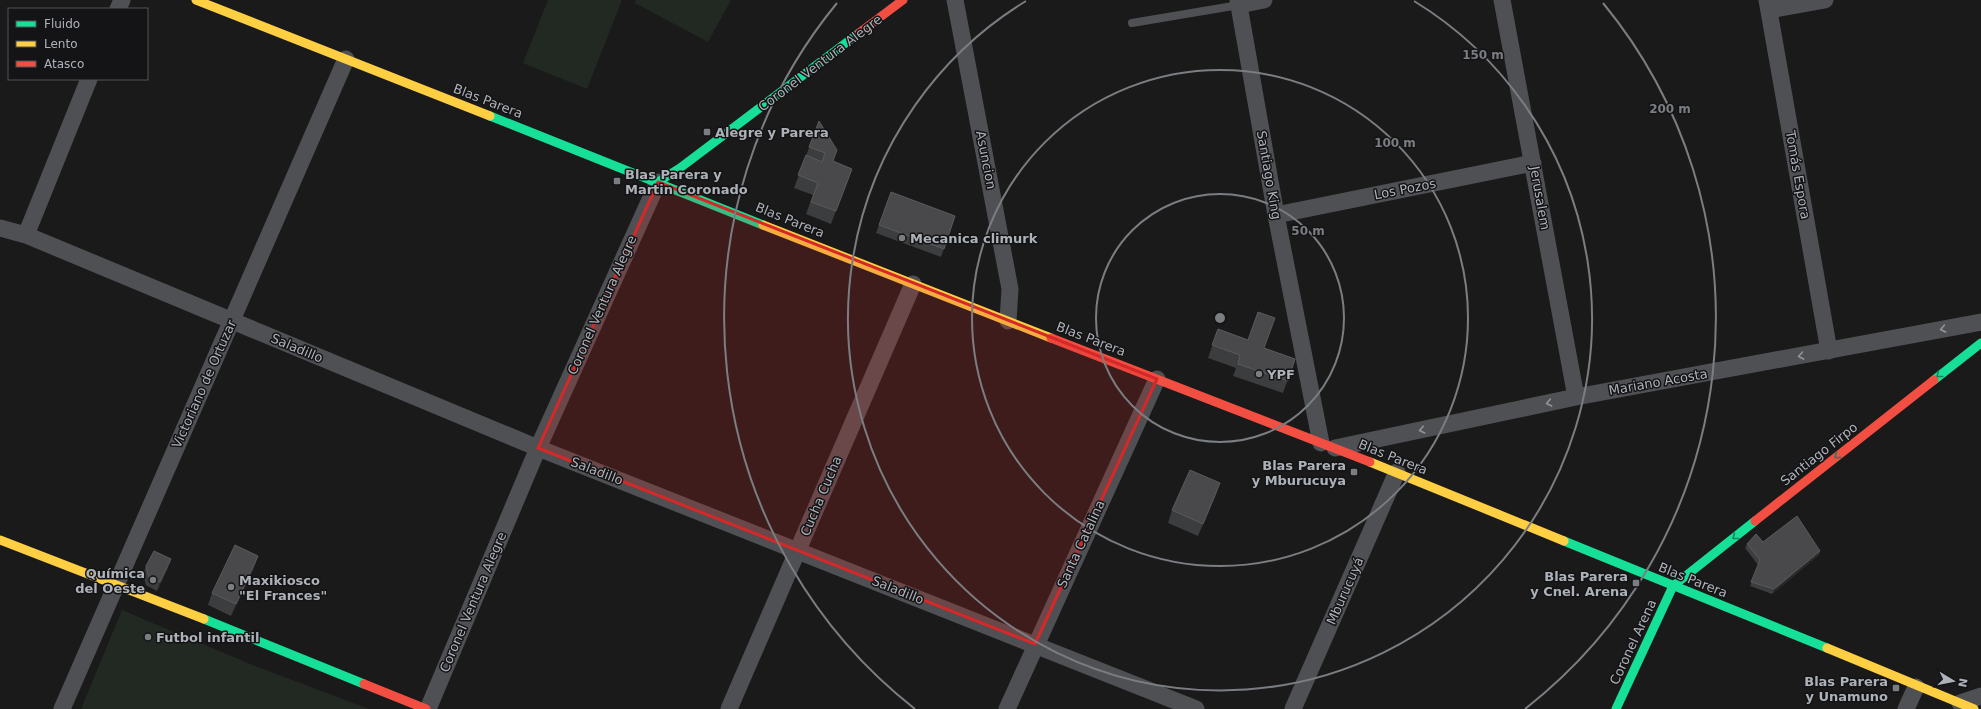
<svg xmlns="http://www.w3.org/2000/svg" width="1981" height="709" font-family="'DejaVu Sans',sans-serif">
<style>
.green{fill:#222923}
.lines{fill:none;stroke-linecap:round;stroke-linejoin:round}
.lane{stroke:#4f5053;stroke-width:8}
.street{stroke:#4f5053;stroke-width:17}
.fast{stroke:#16e098;stroke-width:9}
.slow{stroke:#ffcf43;stroke-width:9}
.jam{stroke:#f24e42;stroke-width:9}
.wall{fill:#3c3d3e}
.shaded-wall{fill:#2a2a2a}
.building{fill:#49494b;stroke:#585a5d}
.oneway{stroke:#91959a}
.oneway2{stroke:#15845e}
.marked{fill:#d62828;fill-opacity:0.2;stroke:#d62828;stroke-width:3;stroke-linejoin:round}
.ring{fill:none;stroke:#7a7d81;stroke-width:2}
.poi-dot{fill:#7a7d81;stroke:#141416;stroke-width:1.5}
.labels{text-anchor:middle;dominant-baseline:central;stroke-width:3;stroke-linejoin:round;paint-order:stroke}
.street-label{font-size:13px;fill:#adb2b9;stroke:#141416}
.poi-label{font-size:13px;font-weight:bold;fill:#adb2b9;stroke:#141416;text-anchor:start}
.centre{fill:#7a7d81;stroke:#141416;stroke-width:2}
.ring-label{font-size:12px;text-anchor:middle;font-weight:bold;fill:#7a7d81;stroke:#141416;stroke-width:3;stroke-linejoin:round;paint-order:stroke}
</style>
<rect width="100%" height="100%" fill="#1a1a1a"/>
<path class="green" d="M548,0H622L587,89L523,63Z
M636,0H731L708,42L635,3Z
M122,610L250,664L369,709H81Z"/>
<g class="lines">
<path class="lane" d="M1132,23L1239,5"/>
<path class="street" d="M955,0L1010,289L1008,321
M1238,0L1276,215L1321,443
M1502,0L1576,397
M1767,0L1829,351
M1239,5L1264,0
M118,9L122,0
M1769,10L1825,0
M1276,215L1533,163
M0,228L26,235L538,448L1196,709
M26,235L89,79
M1335,448L1576,397L1981,322
M1960,703L1981,696
M62,709L346,59
M428,709L538,448L658,182
M729,709L913,284
M1007,709L1157,379
M1293,709L1397,472
M1906,709L1916,687"/>
<path class="fast" d="M490,116L763,225
M658,182L680,168L859,33
M1934,380L1981,343
M1564,541L1827,648
M204,619L364,684
M1616,709L1673,586L1755,521"/>
<path class="slow" d="M196,0L490,116
M763,225L1051,338
M1370,462L1564,541
M0,540L204,619
M1827,648L1974,709"/>
<path class="jam" d="M859,33L903,0
M1051,338L1370,462
M1755,521L1934,380
M364,684L426,709"/>
</g>
<path class="wall" d="M819,121L833,161L852,169L831,224L806,214L813,195L794,188Z
M891,192L955,216L941,257L876,233Z
M1218,329L1264,348L1295,359L1283,393L1233,376L1236,368L1208,358Z
M1216,495L1198,536L1168,523L1172,510Z
M1763,542L1820,551L1819,555L1772,594L1750,586L1758,565L1745,548L1747,544Z
M258,556L254,568L231,616L208,605L212,593Z
M146,566L168,568L157,591L146,585L143,575Z"/>
<path class="shaded-wall" d="M1220,483L1216,495L1198,536L1203,524Z
M1820,551L1819,555L1772,594L1774,589Z
M258,556L254,568L231,616L236,604Z
M171,559L168,568L157,591L160,582Z"/>
<path class="building" d="M819,121L837,150L833,161L852,169L836,211L811,202L818,183L798,175L806,155L822,162L825,153L809,147Z
M891,192L955,216L944,249L879,225Z
M1258,312L1275,318L1264,348L1295,359L1288,381L1238,364L1240,355L1212,345L1218,329L1248,340Z
M1190,470L1220,483L1203,524L1172,510Z
M1797,516L1820,551L1774,589L1751,582L1760,560L1747,544L1756,534L1763,542Z
M235,545L258,556L236,604L212,593Z
M154,551L171,559L160,582L149,577L146,566Z"/>
<defs><path id="oneway-chevron" d="M-2-3.5L2.5 0L-2 3.5" fill="none" stroke-width="1.6" stroke-linecap="round" stroke-linejoin="round"/></defs>
<g class="oneway">
<use href="#oneway-chevron" transform="translate(1943 329) rotate(169)"/>
<use href="#oneway-chevron" transform="translate(1801 356) rotate(169)"/>
<use href="#oneway-chevron" transform="translate(1549 403) rotate(168)"/>
<use href="#oneway-chevron" transform="translate(1422 430) rotate(168)"/>
</g>
<g class="oneway2">
<use href="#oneway-chevron" transform="translate(1939 375) rotate(142)"/>
<use href="#oneway-chevron" transform="translate(1837 456) rotate(142)"/>
<use href="#oneway-chevron" transform="translate(1735 537) rotate(142)"/>
</g>
<path class="marked" d="M658,182L1157,379L1035,644L538,448Z"/>
<g class="ring">
<circle cx="1220" cy="318" r="124"/>
<circle cx="1220" cy="318" r="248"/>
<path d="M1414 1A372 372 0 1 1 1026 1"/>
<path d="M915 709A496 496 0 0 1 837 3M1603 3A496 496 0 0 1 1525 709"/>
</g>
<g class="poi-dot">
<rect x="703" y="128" width="8" height="8" rx="2"/>
<rect x="613" y="177" width="8" height="8" rx="2"/>
<circle cx="902" cy="238" r="4"/>
<circle cx="1259" cy="374" r="4"/>
<rect x="1350" y="468" width="8" height="8" rx="2"/>
<circle cx="153" cy="580" r="4"/>
<rect x="1632" y="579" width="8" height="8" rx="2"/>
<circle cx="231" cy="587" r="4"/>
<circle cx="148" cy="637" r="4"/>
<rect x="1892" y="684" width="8" height="8" rx="2"/>
</g>
<g class="labels">
<g class="street-label">
<text transform="translate(820 63) rotate(-37)">Coronel Ventura Alegre</text>
<text transform="translate(488 101) rotate(21)">Blas Parera</text>
<text transform="translate(986 160) rotate(79)">Asuncion</text>
<text transform="translate(1269 175) rotate(80)">Santiago King</text>
<text transform="translate(1798 175) rotate(80)">Tomás Espora</text>
<text transform="translate(1405 189) rotate(-11)">Los Pozos</text>
<text transform="translate(1540 198) rotate(80)">Jerusalem</text>
<text transform="translate(790 220) rotate(22)">Blas Parera</text>
<text transform="translate(602 305) rotate(-66)">Coronel Ventura Alegre</text>
<text transform="translate(1091 339) rotate(21)">Blas Parera</text>
<text transform="translate(297 348) rotate(23)">Saladillo</text>
<text transform="translate(1658 382) rotate(-10)">Mariano Acosta</text>
<text transform="translate(204 384) rotate(-66)">Victoriano de Ortuzar</text>
<text transform="translate(1819 454) rotate(-38)">Santiago Firpo</text>
<text transform="translate(1393 457) rotate(22)">Blas Parera</text>
<text transform="translate(597 471) rotate(21)">Saladillo</text>
<text transform="translate(821 496) rotate(-67)">Cucha Cucha</text>
<text transform="translate(1081 544) rotate(-65)">Santa Catalina</text>
<text transform="translate(1693 580) rotate(22)">Blas Parera</text>
<text transform="translate(898 590) rotate(22)">Saladillo</text>
<text transform="translate(1345 591) rotate(-66)">Mburucuyá</text>
<text transform="translate(473 602) rotate(-67)">Coronel Ventura Alegre</text>
<text transform="translate(1633 642) rotate(-65)">Coronel Arena</text>
</g>
<g class="poi-label">
<text x="715" y="132">Alegre y Parera</text>
<text x="625" y="174">Blas Parera y<tspan x="625" dy="15">Martin Coronado</tspan></text>
<text x="910" y="238">Mecanica climurk</text>
<text x="1267" y="374">YPF</text>
<text x="1346" y="465" text-anchor="end">Blas Parera<tspan x="1346" dy="15">y Mburucuya</tspan></text>
<text x="145" y="573" text-anchor="end">Química<tspan x="145" dy="15">del Oeste</tspan></text>
<text x="1628" y="576" text-anchor="end">Blas Parera<tspan x="1628" dy="15">y Cnel. Arena</tspan></text>
<text x="239" y="580">Maxikiosco<tspan x="239" dy="15">"El Frances"</tspan></text>
<text x="156" y="637">Futbol infantil</text>
<text x="1888" y="681" text-anchor="end">Blas Parera<tspan x="1888" dy="15">y Unamuno</tspan></text>
</g>
</g>
<circle cx="1220" cy="318" r="6" class="centre"/>
<g class="ring-label">
<text x="1483" y="59">150 m</text>
<text x="1670" y="113">200 m</text>
<text x="1395" y="147">100 m</text>
<text x="1308" y="235">50 m</text>
</g>
<rect x="8" y="8" width="140" height="72" fill="#141416" stroke="#515357"/>
<rect x="16" y="21" width="20" height="6" fill="#16e098" stroke="#515357"/>
<text x="44" y="28" font-size="12" fill="#adb2b9">Fluido</text>
<rect x="16" y="41" width="20" height="6" fill="#ffcf43" stroke="#515357"/>
<text x="44" y="48" font-size="12" fill="#adb2b9">Lento</text>
<rect x="16" y="61" width="20" height="6" fill="#f24e42" stroke="#515357"/>
<text x="44" y="68" font-size="12" fill="#adb2b9">Atasco</text>
<g transform="translate(1953 681) rotate(100)" stroke="#141416" stroke-width="3" paint-order="stroke">
<path d="M0-3L7 15L0 10L-7 15Z" fill="#adb2b9"/>
<text y="-6" font-size="11" font-weight="bold" text-anchor="middle" fill="#adb2b9">N</text>
</g>
</svg>
